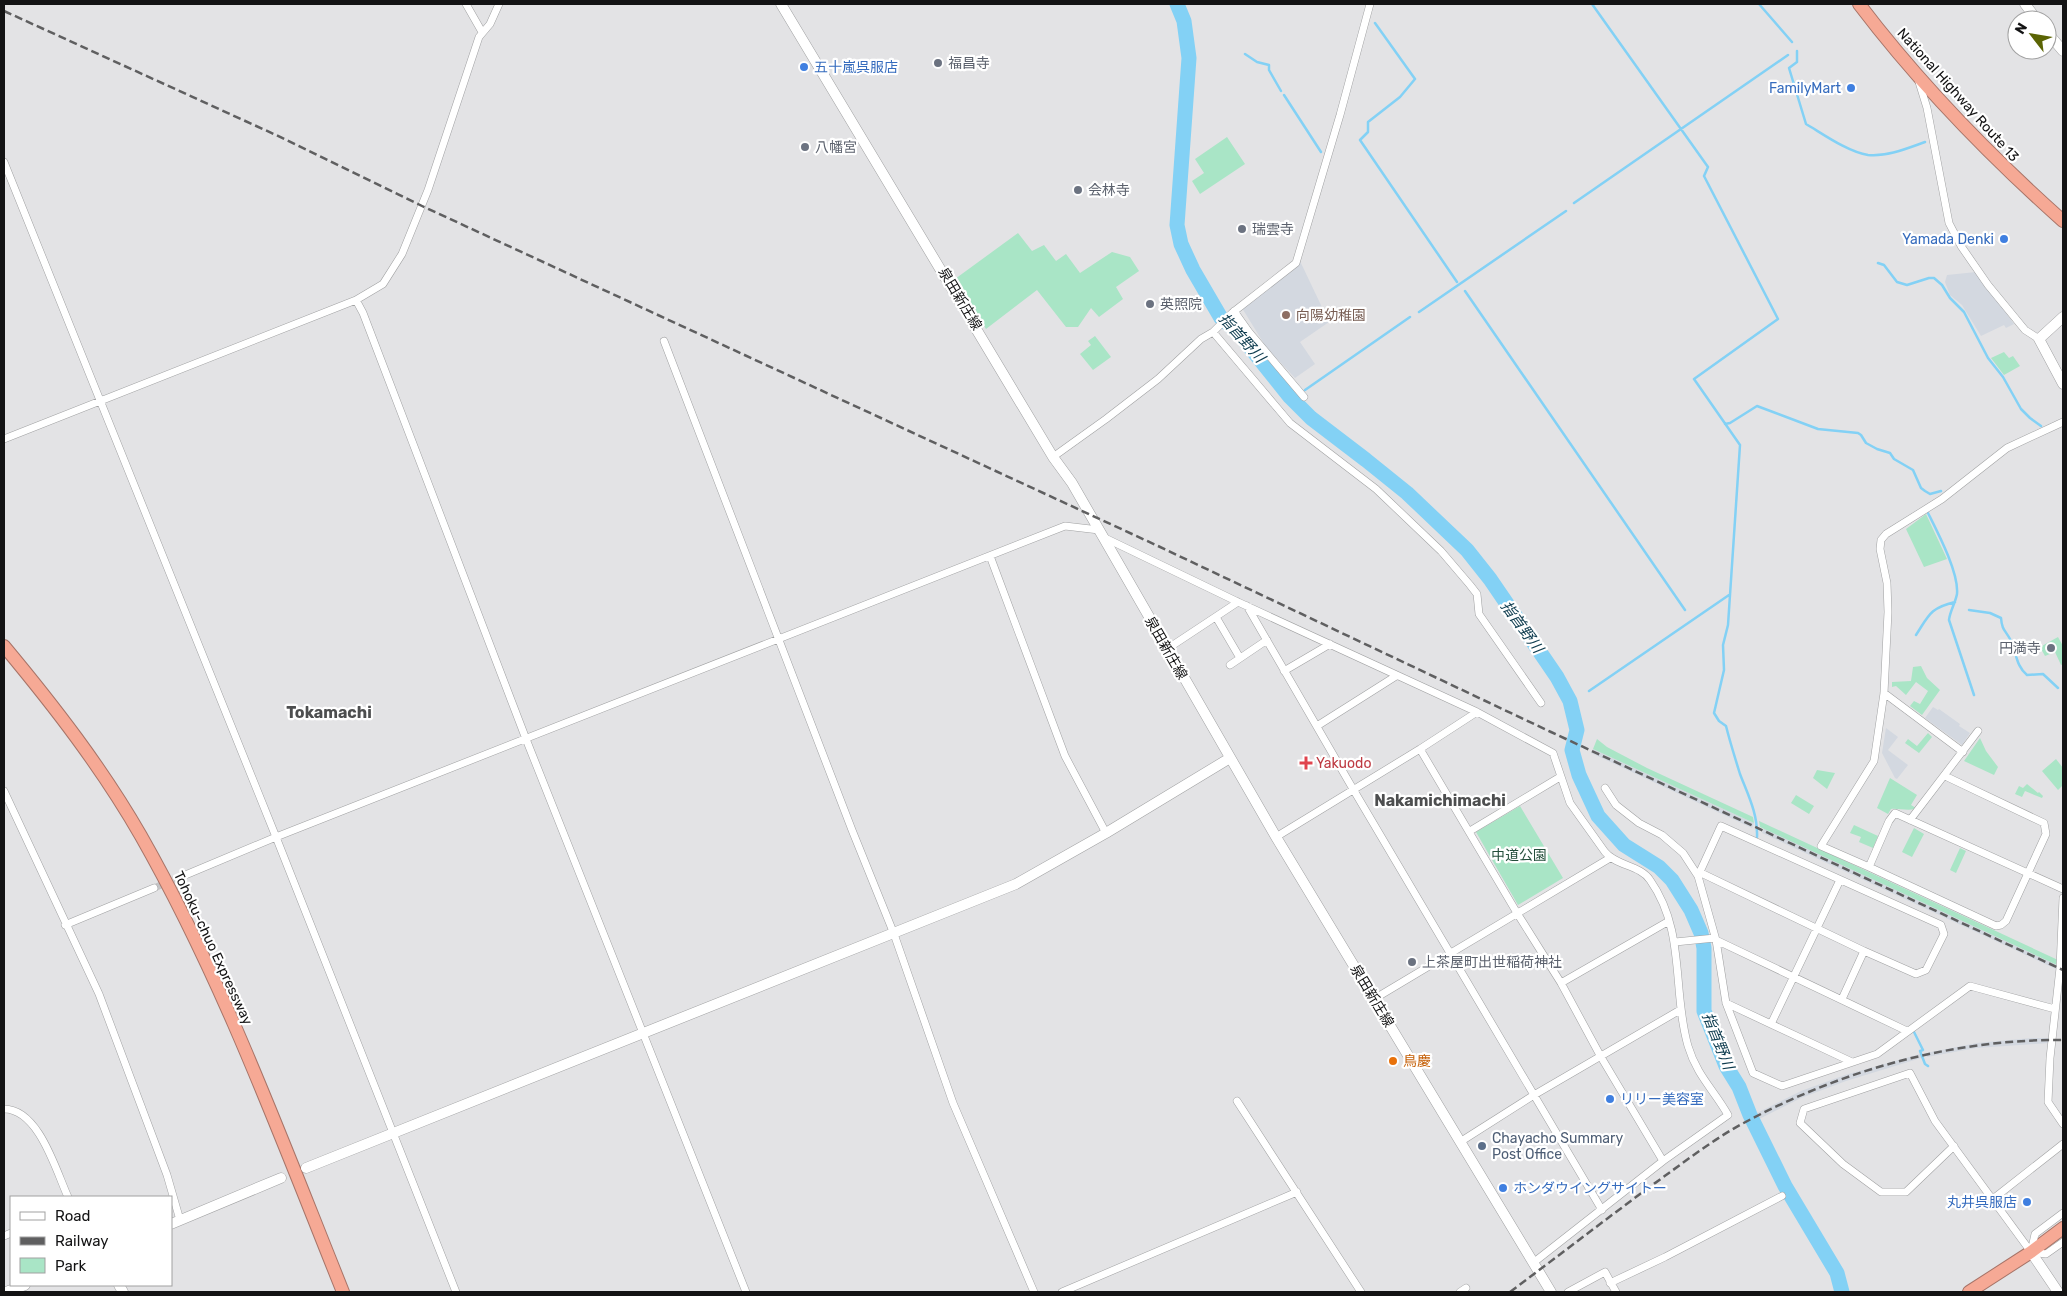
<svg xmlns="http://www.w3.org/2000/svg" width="2067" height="1296" font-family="Rubik,'Noto Sans JP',sans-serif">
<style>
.built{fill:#d3d8e0}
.green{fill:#a9e5c6}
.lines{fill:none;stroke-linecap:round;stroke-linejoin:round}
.stream{stroke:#83d1f5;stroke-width:2.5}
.river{stroke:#83d1f5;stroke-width:15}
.street-tunnel{stroke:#c4c4c6;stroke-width:7;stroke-dasharray:7 3.5;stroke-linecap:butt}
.street-casing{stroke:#a0a1a2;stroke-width:8}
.secondary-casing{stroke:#a0a1a2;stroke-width:11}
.highway-casing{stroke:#a77468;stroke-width:14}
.street{stroke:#fff;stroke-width:7}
.secondary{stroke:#fff;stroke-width:10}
.highway{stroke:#f6a995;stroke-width:12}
.rail{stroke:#5f5f60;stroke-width:2.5;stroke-dasharray:8 4;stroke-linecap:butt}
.worship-dot{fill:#6b7280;stroke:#fff;stroke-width:2}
.shop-dot{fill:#3f7fe0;stroke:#fff;stroke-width:2}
.education-dot{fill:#8d6e63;stroke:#fff;stroke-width:2}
.health-dot{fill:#e0444e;stroke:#fff;stroke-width:2}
.food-dot{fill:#e8710a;stroke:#fff;stroke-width:2}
.service-dot{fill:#5c6f8a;stroke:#fff;stroke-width:2}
.labels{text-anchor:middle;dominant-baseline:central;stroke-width:4.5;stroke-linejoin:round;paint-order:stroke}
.worship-label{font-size:14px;fill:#5b616d;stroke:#fff;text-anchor:start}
.shop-label{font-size:14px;fill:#366cbe;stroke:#fff;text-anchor:start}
.street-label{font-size:14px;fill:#131314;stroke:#fff}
.education-label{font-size:14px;fill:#785e54;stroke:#fff;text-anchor:start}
.health-label{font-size:14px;fill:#be3a42;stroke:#fff;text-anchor:start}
.park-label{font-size:14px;fill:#244e3b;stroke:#fff}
.food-label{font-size:14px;fill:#c56008;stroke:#fff;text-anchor:start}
.service-label{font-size:14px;fill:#4e5e75;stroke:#fff;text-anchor:start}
.water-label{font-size:15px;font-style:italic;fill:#0d3b4e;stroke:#fff}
.quarter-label{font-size:16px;font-weight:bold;fill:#4d4e4f;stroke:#fff}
</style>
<rect width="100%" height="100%" fill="#e3e3e5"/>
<path class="built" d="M1300,261L1329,322L1300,342L1315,364L1295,378L1266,347L1242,308L1290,272Z
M1976,272L1988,288L2014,324L2006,328L2004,325L1981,336L1962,305L1950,295L1945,282L1947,275Z
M1933,707L1938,710L1939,709L1960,724L1959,726L1970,733L1962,745L1925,718Z
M1886,728L1898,737L1888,750L1908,765L1897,779L1895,778L1882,753Z
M1593,749L1754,823L1752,828L1591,753Z
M1764,828L2057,965L2056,969L1762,833Z
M2032,1038H2049V1043L1976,1048L1927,1057L1926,1053L1977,1043Z
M1920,1054L1921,1058L1846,1081L1801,1098L1759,1119L1757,1113L1801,1091L1845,1075Z"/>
<path class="green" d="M1227,137L1245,164L1200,194L1192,181L1204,173L1195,159Z
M1018,233L1032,251L1044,245L1056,261L1066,254L1080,273L1112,252L1130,257L1139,271L1116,287L1123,299L1099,317L1091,308L1078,327H1066L1037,290L986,329L955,279Z
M1095,336L1111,357L1093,370L1080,354L1091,345L1088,341Z
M2004,352L2009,358L2013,356L2020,366L2004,375L1991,358Z
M1926,514L1947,559L1924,567L1906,529Z
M2058,637L2063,646V664L2061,665L2055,652L2045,656L2040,647Z
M1921,666L1927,678L1940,690L1922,715L1910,706L1914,701L1920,704L1928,691L1916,682L1906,695L1896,686L1892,687V682L1911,681L1913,667Z
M1928,733L1932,737L1919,753L1905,743L1908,739L1917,746Z
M1980,738L1986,751L1998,767L1994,775L1964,761Z
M1597,739L1607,747L1647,768L1753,817L1754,823L1593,749Z
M2056,759L2063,768V785L2058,790L2042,771Z
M1817,770L1835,773L1827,789L1813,778Z
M1890,778L1917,795L1911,805L1916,808L1915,809C1907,811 1897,808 1891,809L1888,814L1877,808Z
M2027,784L2038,793L2039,792L2043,796L2042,798L2025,791L2022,797L2015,794L2019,786L2023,788Z
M1796,795L1814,806L1809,814L1791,803Z
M1520,806L1563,878L1518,905L1476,832Z
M1759,821L2058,960L2057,965L1760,827Z
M1854,825L1878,836L1873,848L1859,842L1861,837L1850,833Z
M1914,828L1924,834L1912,857L1902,852Z
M1960,848L1966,851L1956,873L1950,870Z"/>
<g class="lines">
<path class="stream" d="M1592,4L1708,167L1704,176L1778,319L1694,379L1740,445L1728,625L1723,645L1724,670L1714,713L1719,721L1726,726C1730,742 1735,758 1740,774C1748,795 1758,814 1757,837
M1759,4L1792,42
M1375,23L1415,79L1400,97L1368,122V132L1360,140L1457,282
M1797,51V62L1789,68L1806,124C1823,134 1848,152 1868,155C1887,157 1908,148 1925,142
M1245,54L1257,62L1269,65V70L1281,91
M1284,95L1321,152
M1574,203L1788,55
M1878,263L1884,265L1897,282L1907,285L1929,278H1934L1942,285L1950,298L1964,312L1988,358L2003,377L2021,409L2030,418L2041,426
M1465,291L1685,610
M1419,312L1566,211
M1305,390L1410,317
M1725,424L1730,423L1757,406L1818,429L1858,433L1861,435L1866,443L1877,449L1890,453L1894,459L1913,470L1921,488L1925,491L1930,494L1941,491
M1928,513C1938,533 1959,573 1957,594C1955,604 1950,611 1949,620L1974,695
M1969,610L1990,613L2001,618C2002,630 2005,630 2010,639C2017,652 2015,665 2027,675L2043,674L2058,688
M1916,635C1929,615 1930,608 1955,602
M1589,691L1729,595
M1914,1032L1923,1050L1920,1051L1925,1064L1928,1066"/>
<path class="river" d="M1177,4L1184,21L1189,58L1177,225L1181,244L1193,270L1221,318L1238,332L1290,397L1311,418L1366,460L1407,493L1467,550L1490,579L1557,677L1570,701L1577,730L1572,750L1579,775L1598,816L1624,845L1659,867L1672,880L1691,910L1701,933L1704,948V1011L1726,1066L1739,1087L1750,1115L1785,1186L1837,1273L1842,1292"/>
<path class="street-tunnel" d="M154,888L183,876"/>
<defs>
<path id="street" d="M466,4L482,32
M1919,82L1927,108L1949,223L1961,246L1988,285L2025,330L2039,339
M4,162L276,837L456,1292
M356,300L363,313L526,739L746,1292
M1234,311L1249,332L1304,397
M1213,332L1290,423L1376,489L1441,551L1470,585L1477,594L1479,614L1541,703
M664,341L852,830L894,934L953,1103L1034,1292
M4,439L356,300L383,284L402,254L428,190L479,37L490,24L499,4
M1053,457L1106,419L1158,379L1201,339L1213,332L1232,313L1296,263L1340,115L1370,4
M1103,537L1238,602L1477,712L1553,753L1570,803L1605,852C1616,866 1640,865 1650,880C1686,931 1672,990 1688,1046C1697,1076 1714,1090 1728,1115L1663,1161L1533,1263
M990,556L1065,756L1106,833
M1247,606L1353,789L1602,1210
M1216,617L1240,658
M1167,649L1238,602
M1230,665L1267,640
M1284,671L1330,644
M1884,693L1963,752
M1317,726L1396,676
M1420,749L1517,913L1561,983L1601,1057L1663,1161
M1945,776L2044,823L2046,834L2006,921L2001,925L1996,926L1869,867L1821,846L1874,761L1884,693L1888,612L1887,583L1880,549L1881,540L1886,534L1942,499L2007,448L2063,422
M1605,788L1616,805L1639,823L1662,835L1683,853L1698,876L1716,940L1726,1003L1753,1073L1782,1086L1877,1054L1970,986L2055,1009
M4,791L99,994L167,1175L180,1220
M1910,820L1978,731
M1470,831L1560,777
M1276,837L1420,749L1477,712
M1869,867L1889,821L1895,813L2063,889
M1699,872L1864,951L1842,999
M183,876L276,837L1065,526L1099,530
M1698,876L1721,826L1941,925L1944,934L1926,970L1916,974L1864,951
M2063,898L2060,968L2050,1058L2048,1102L2063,1124
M65,925L154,888
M1716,940L1907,1031
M1675,942L1715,938
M1561,983L1669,921
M1374,999L1610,858
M1726,1003L1852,1062
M1771,1024L1840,880
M1237,1101L1361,1292
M4,1109C39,1109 56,1171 68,1197
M1460,1142L1534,1095L1680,1010
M1954,1146L1906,1192H1881L1843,1164L1800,1123L1804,1109L1910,1073L1935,1121L2031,1252L2046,1254L2063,1242
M1993,1199L2063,1144
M4,1236L11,1233
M2031,1252L2035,1234L2063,1213
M1610,1283L1665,1257L1782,1196
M1062,1292L1297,1192
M1460,1292L1466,1288
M1568,1292L1605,1272L1616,1292"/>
<path id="secondary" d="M781,4L1053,457L1072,483L1276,837L1551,1292
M2025,4L2037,20
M2047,32L2063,51
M2063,317L2039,339L2063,384
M306,1168L1016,884L1106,833L1230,758
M171,1224L281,1178
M2031,1252L2058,1292
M119,1285L123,1292
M6,1292L25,1285"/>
<path id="highway" d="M1859,4C1919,83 1989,155 2063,221
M4,646C54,706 102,768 141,836C223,980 281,1138 343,1292
M1969,1292L2031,1252L2063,1228"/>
</defs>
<use href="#street" class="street-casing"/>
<use href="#secondary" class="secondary-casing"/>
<use href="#highway" class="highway-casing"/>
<use href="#street" class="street"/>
<use href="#secondary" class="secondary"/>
<use href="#highway" class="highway"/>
<path class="rail" d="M4,11L276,135L422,206L1158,546L1551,732L2063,970
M1510,1292C1561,1254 1611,1215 1662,1178C1687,1160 1713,1140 1740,1125C1839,1071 1951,1039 2063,1040"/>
</g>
<g class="worship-dot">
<circle cx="938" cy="63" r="5"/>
<circle cx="805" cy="147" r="5"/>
<circle cx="1078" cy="190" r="5"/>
<circle cx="1242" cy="229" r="5"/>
<circle cx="1150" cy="304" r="5"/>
<circle cx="2051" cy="648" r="5"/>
<circle cx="1412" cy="962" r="5"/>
</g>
<g class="shop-dot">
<circle cx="804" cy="67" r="5"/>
<circle cx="1851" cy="88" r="5"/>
<circle cx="2004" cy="239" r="5"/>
<circle cx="1610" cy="1099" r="5"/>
<circle cx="1503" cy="1188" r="5"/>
<circle cx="2027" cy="1202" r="5"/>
</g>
<circle class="education-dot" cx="1286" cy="315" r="5"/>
<path class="health-dot" d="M1303.5 755.5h5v5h5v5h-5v5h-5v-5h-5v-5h5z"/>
<circle class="food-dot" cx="1393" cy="1061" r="5"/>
<circle class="service-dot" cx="1482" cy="1146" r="5"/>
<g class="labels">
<g class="worship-label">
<text x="948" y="63">福昌寺</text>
<text x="815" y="147">八幡宮</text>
<text x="1088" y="190">会林寺</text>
<text x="1252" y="229">瑞雲寺</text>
<text x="1160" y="304">英照院</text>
<text x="2041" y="648" text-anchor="end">円満寺</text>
<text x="1422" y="962">上茶屋町出世稲荷神社</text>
</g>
<g class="shop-label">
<text x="814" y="67">五十嵐呉服店</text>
<text x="1841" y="88" text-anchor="end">FamilyMart</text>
<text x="1994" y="239" text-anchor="end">Yamada Denki</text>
<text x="1620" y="1099">リリー美容室</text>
<text x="1513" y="1188">ホンダウイングサイトー</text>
<text x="2017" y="1202" text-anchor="end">丸井呉服店</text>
</g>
<g class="street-label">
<text transform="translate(1958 95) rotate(48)">National Highway Route 13</text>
<text transform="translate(960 299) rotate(59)">泉田新庄線</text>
<text transform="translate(1166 648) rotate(60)">泉田新庄線</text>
<text transform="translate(213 948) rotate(65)">Tohoku-chuo Expressway</text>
<text transform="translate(1372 996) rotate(59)">泉田新庄線</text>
</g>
<g class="education-label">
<text x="1296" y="315">向陽幼稚園</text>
</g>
<g class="health-label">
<text x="1316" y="763">Yakuodo</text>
</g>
<g class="park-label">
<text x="1519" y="855">中道公園</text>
</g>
<g class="food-label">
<text x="1403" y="1061">鳥慶</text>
</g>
<g class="service-label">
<text x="1492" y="1138">Chayacho Summary<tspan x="1492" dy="16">Post Office</tspan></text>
</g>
<g class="water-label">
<text transform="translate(1242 338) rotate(48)">指首野川</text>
<text transform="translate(1522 627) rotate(54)">指首野川</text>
<text transform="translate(1718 1041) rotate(68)">指首野川</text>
</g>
<g class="quarter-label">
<text x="329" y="712">Tokamachi</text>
<text x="1440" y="800">Nakamichimachi</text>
</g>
</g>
<rect width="2067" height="1296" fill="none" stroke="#131314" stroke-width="10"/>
<rect x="10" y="1196" width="162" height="90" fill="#ffffff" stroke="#a1a1a1"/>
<rect x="20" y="1212" width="25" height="8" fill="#ffffff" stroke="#a1a1a1"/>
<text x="55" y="1221" font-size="15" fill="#131314">Road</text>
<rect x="20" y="1237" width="25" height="8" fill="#5f5f60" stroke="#a1a1a1"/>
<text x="55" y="1246" font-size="15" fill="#131314">Railway</text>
<rect x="20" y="1258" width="25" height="15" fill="#a9e5c6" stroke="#a1a1a1"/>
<text x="55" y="1271" font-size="15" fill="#131314">Park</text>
<g transform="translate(2032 35) rotate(301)"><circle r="24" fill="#ffffff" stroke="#a1a1a1"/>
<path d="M0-4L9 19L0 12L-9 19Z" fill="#5b6404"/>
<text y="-8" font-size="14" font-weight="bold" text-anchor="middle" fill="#131314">N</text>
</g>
</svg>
